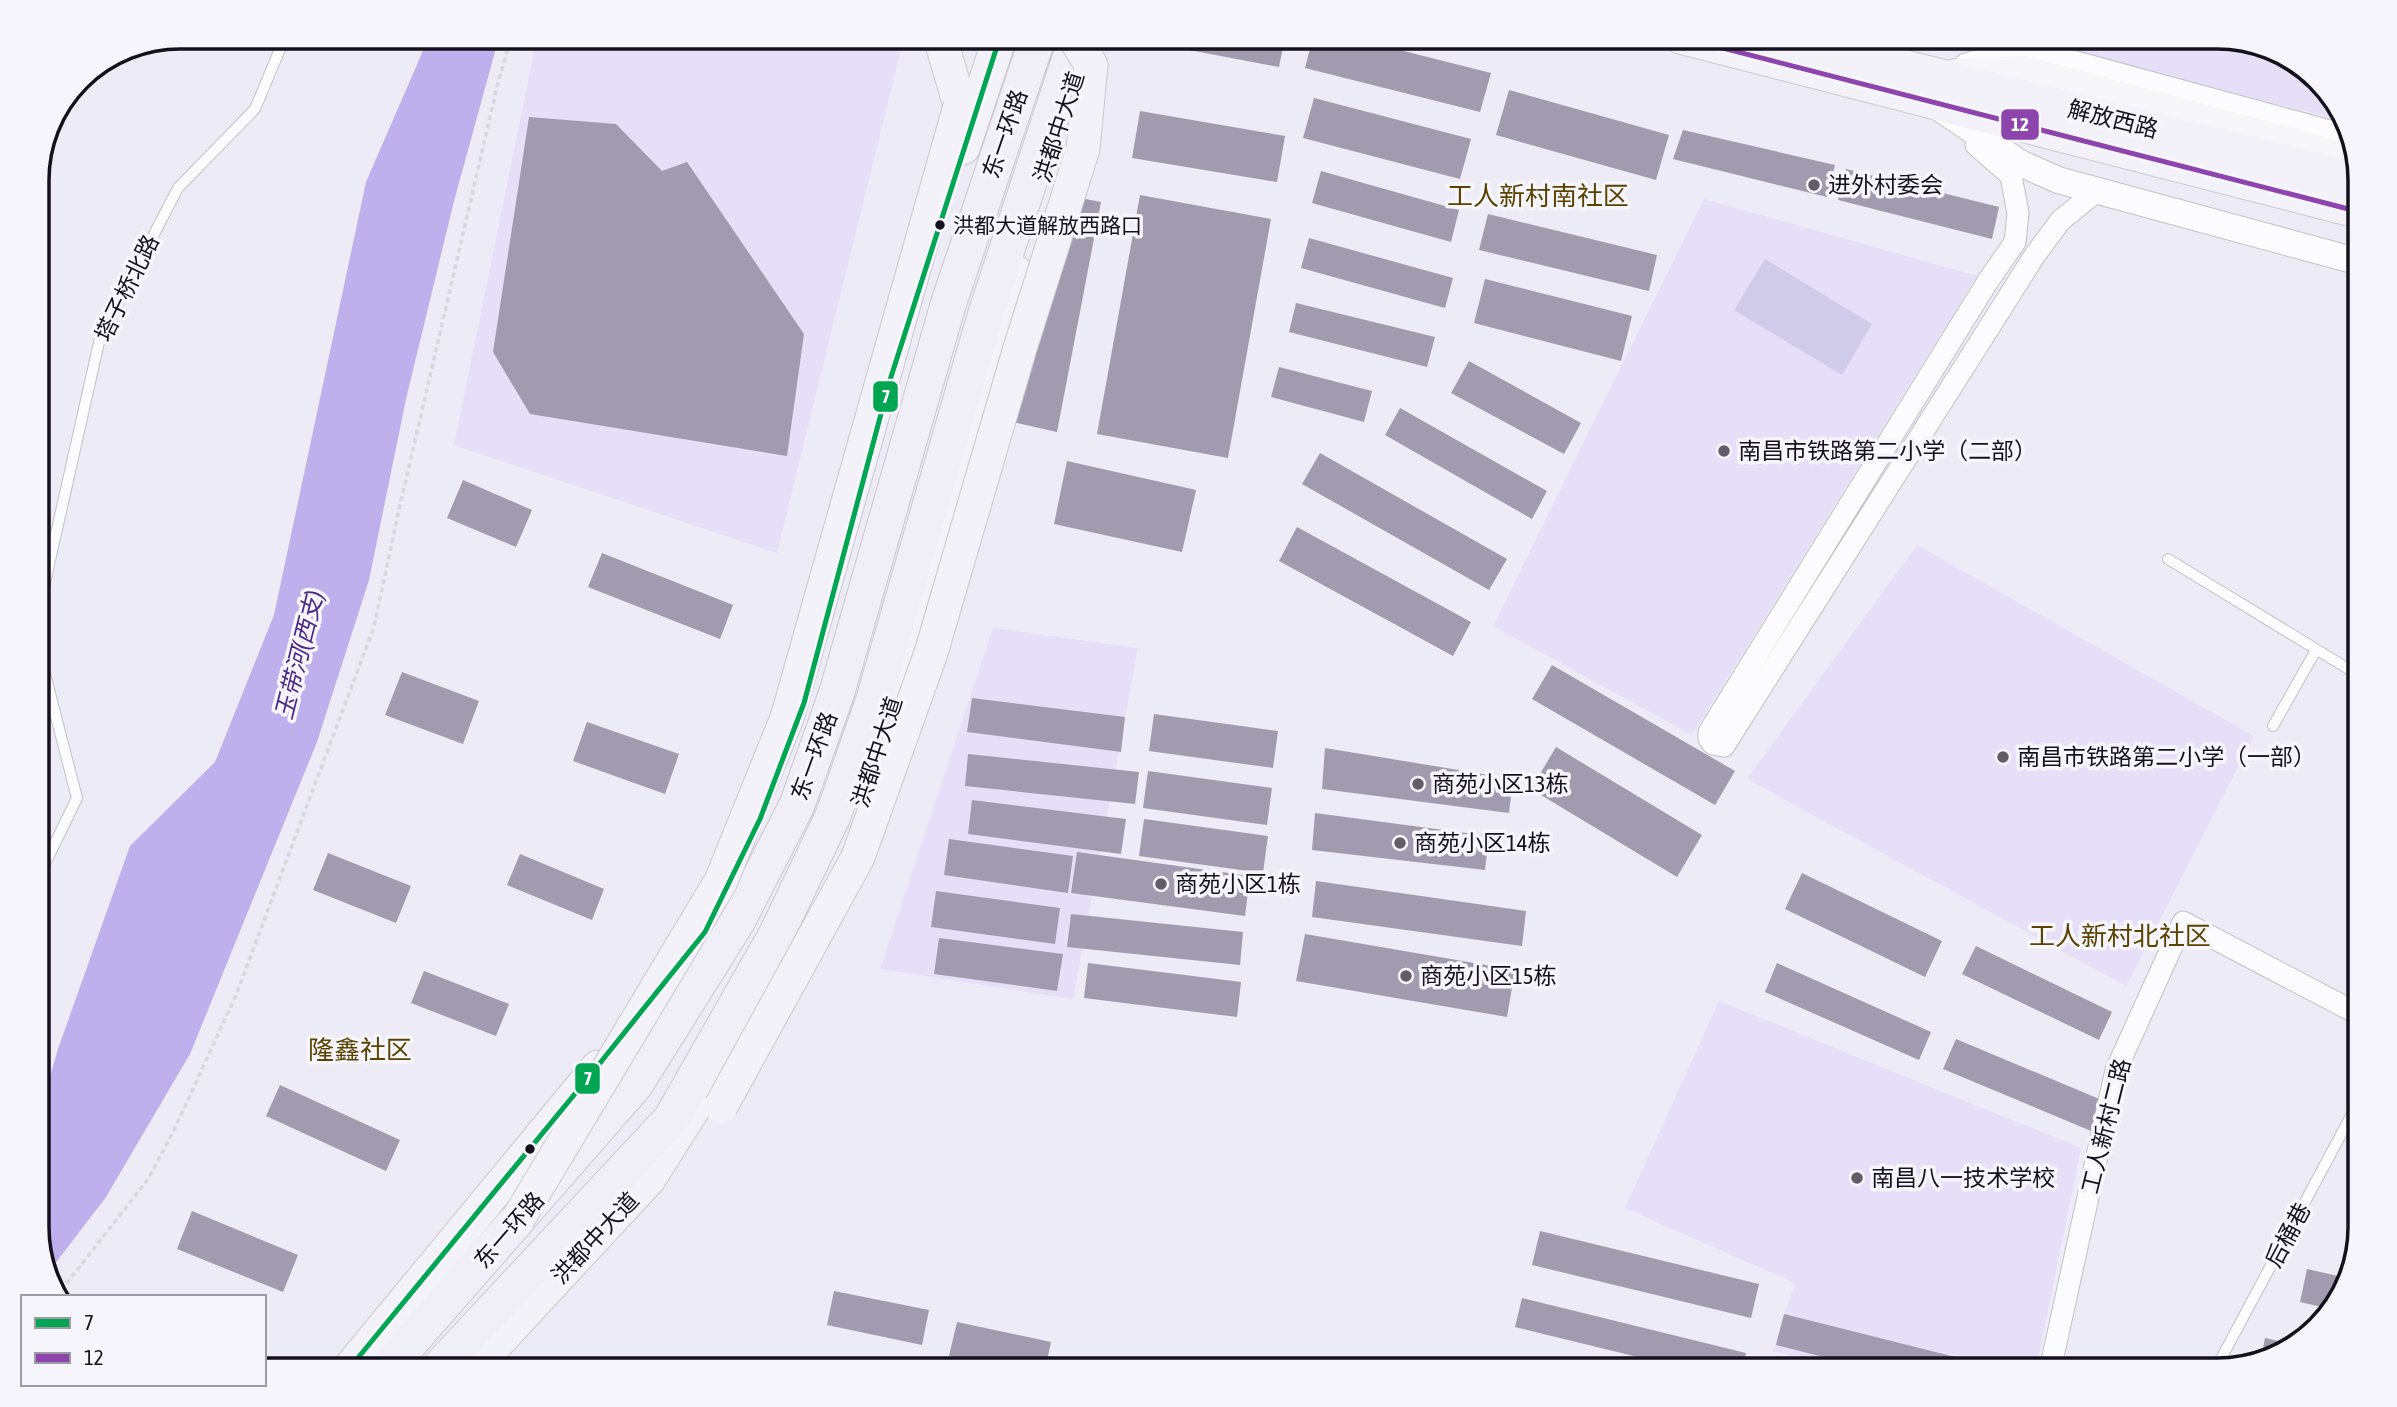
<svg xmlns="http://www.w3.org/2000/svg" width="2397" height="1407" font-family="'Asap Condensed','Noto Sans SC',sans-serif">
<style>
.built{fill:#e5e0f8}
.green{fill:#d1cbea}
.water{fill:#beb0ec}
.building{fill:#a09bae}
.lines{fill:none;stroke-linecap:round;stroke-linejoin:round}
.service-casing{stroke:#c2c0cb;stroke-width:12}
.minor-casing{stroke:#c2c0cb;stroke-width:23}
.tertiary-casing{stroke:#c2c0cb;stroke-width:28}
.secondary-casing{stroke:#c2c0cb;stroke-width:32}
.primary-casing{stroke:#cac8cf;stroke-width:35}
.trunk-casing{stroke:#cac8cf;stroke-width:37}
.path{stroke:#d8d7db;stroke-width:3.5;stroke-dasharray:5 3.5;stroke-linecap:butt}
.service{stroke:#fcfcfe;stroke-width:10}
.minor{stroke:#fcfcfe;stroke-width:21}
.tertiary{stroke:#fcfcfe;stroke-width:26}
.secondary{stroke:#f7f7fa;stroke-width:30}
.primary{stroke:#f3f2f8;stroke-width:33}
.trunk{stroke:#f0eef6;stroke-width:35}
.primary-bridge-casing{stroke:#cac8cf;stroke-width:35;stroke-linecap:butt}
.primary-bridge{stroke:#f3f2f8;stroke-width:33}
.bus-1-casing{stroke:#f6f5fc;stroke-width:10}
.bus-2-casing{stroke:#f6f5fc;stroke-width:10}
.bus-1{stroke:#00a651;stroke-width:5}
.bus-2{stroke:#8e44ad;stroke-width:5}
.poi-dot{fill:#605d69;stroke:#f6f5fc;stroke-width:2.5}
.bus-dot{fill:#14111d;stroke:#f6f5fc;stroke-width:2.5}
.labels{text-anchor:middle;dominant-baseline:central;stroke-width:7;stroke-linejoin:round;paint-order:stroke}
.bus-label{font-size:21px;fill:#14111d;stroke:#f6f5fc;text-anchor:start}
.street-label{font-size:23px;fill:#14111d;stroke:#f6f5fc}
.poi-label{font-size:23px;fill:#14111d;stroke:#f6f5fc;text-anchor:start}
.water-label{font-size:24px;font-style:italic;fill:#4a2a86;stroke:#f6f5fc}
.quarter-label{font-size:26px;fill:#5a4201;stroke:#f6f5fc}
.rim{fill:none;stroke:#14111d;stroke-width:3.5}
.line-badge{stroke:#f6f5fc;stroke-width:2.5}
.badge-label{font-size:19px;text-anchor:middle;font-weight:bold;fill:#fff}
</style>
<rect width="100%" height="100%" fill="#edebf6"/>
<path class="built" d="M537,37H904L777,553L454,445Z
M2005,37H2217L2289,56L2341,108L2345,121Z
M1704,199L1977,276L1692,735L1493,626Z
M1917,545L2254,736L2126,986L1747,779Z
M993,628L1138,648L1073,999L880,969Z
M1719,1001L2081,1148L2036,1370H1843L1773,1351L1795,1283L1625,1208Z"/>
<path class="green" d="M1765,259L1872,324L1842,375L1734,310Z"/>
<path class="water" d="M429,37H499L454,201L406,399L369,580L317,742L190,1054L106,1197L48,1273L37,1236V1121L58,1049L130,846L215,762L274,615L366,182Z"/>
<path class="building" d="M1170,37H1285L1279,67L1168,46Z
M1313,37H1348L1491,73L1480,112L1305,68Z
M1509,90L1669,135L1656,180L1496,135Z
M1314,98L1471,139L1460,179L1303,138Z
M1140,111L1285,136L1277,182L1132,158Z
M529,117L616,124L662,171L687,162L804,334L787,456L530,414L493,352Z
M1683,130L1835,165L1827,197L1673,159Z
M1846,169L1999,207L1992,239L1838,200Z
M1321,171L1459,210L1451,242L1312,203Z
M1140,195L1271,219L1228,458L1097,434Z
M1070,196L1101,202L1057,432L1008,421Z
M1488,214L1657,255L1649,291L1479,250Z
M1309,238L1453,278L1445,308L1301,268Z
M1485,279L1632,316L1621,361L1474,323Z
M1296,303L1435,337L1427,367L1289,332Z
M1469,361L1581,423L1564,454L1451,393Z
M1279,367L1372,391L1364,422L1271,397Z
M1400,408L1547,491L1532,519L1385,435Z
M1320,453L1507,559L1489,590L1302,484Z
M1067,461L1196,490L1182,552L1054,524Z
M463,480L532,510L516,547L447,518Z
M1297,527L1471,622L1453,656L1279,561Z
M602,553L733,605L720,639L588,587Z
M1552,665L1735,771L1715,805L1532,699Z
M402,672L479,701L463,744L385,715Z
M972,698L1125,717L1121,752L967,732Z
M1154,714L1278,731L1273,768L1149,751Z
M587,722L679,754L665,794L573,761Z
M1556,747L1702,835L1677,877L1531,789Z
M1325,748L1513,779L1509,813L1322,789Z
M968,754L1139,772L1135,804L965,786Z
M1148,771L1272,788L1267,825L1143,808Z
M972,800L1126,819L1121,854L968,834Z
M1315,813L1489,836L1485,870L1312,850Z
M1144,819L1268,836L1263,873L1139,856Z
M949,839L1073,856L1068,893L944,875Z
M1077,852L1250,876L1245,916L1071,893Z
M328,853L411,886L396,923L313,890Z
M520,854L604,889L592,920L507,885Z
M1802,873L1942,941L1925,977L1785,909Z
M1316,881L1526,911L1522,946L1312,917Z
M936,891L1060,908L1055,944L931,927Z
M1071,914L1243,932L1240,965L1067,947Z
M1305,934L1515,970L1507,1017L1296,981Z
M939,938L1063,954L1057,991L934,974Z
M1976,946L2112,1012L2099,1040L1962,974Z
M1088,963L1241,982L1237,1017L1084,998Z
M1777,963L1931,1032L1919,1060L1765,992Z
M424,971L509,1004L496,1036L411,1003Z
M1956,1039L2104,1101L2091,1131L1943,1069Z
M280,1085L400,1140L386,1171L266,1116Z
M192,1211L298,1255L283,1292L177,1249Z
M1540,1231L1759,1284L1751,1318L1532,1265Z
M2307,1269L2347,1278L2341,1299L2331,1309L2300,1302Z
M834,1291L929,1310L922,1345L827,1325Z
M1522,1298L1746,1353L1742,1370H1691L1515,1327Z
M1784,1314L2003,1369V1370H1875L1776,1345Z
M957,1322L1051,1342L1045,1370H1017L949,1356Z
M2265,1338L2295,1345L2289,1351L2261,1359Z"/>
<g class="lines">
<defs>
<path id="service" d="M2168,559L2360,676
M37,618L100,338L178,188L255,109L285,37
M37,643L77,798L37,880
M2273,726L2316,650
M2215,1370L2360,1099"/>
<path id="minor" d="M1976,145L2011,176L2018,213L2015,242L1988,281L1709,732V739L1713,744L1724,746L2035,255L2061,220L2097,191
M2050,1370L2116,1070L2183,922L2360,1015"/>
<path id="tertiary" d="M1967,66L2026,51L2350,139
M1941,109L2020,163L2058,180L2360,262"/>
<path id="secondary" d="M1956,74L2024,71L2357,161"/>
<path id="primary" d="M940,37L960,106
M1680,37L2360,212
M1785,37L2360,180
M963,148L1000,37
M866,788C924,618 968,444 1016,272
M348,1370L598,1067
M472,1370L649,1179L774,981"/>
<path id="trunk" d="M386,1370L635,1085L737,922L797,805L837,692L948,305L1038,37
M437,1370L671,1119L776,935L833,816L874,699L986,313L1077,37"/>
</defs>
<use href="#service" class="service-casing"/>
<use href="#minor" class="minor-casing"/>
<use href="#tertiary" class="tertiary-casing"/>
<use href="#secondary" class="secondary-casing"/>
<use href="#primary" class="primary-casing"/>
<use href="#trunk" class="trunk-casing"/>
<path class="path" d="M56,1297L149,1178L175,1128L236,995L374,627L398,514L497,87L511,37"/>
<use href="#service" class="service"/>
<use href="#minor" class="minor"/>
<use href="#tertiary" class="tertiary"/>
<use href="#secondary" class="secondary"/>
<use href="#primary" class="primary"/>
<use href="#trunk" class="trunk"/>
<defs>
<path id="primary-bridge" d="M721,1106L858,857L931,653L1020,348L1083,149L1091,65L1074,37
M518,1219L721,881L787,718L960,106"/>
</defs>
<use href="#primary-bridge" class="primary-bridge-casing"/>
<use href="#primary-bridge" class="primary-bridge"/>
<defs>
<path id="bus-1" d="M348,1370L592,1073L705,932L760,819L804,703L890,380L1000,37"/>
<path id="bus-2" d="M1680,37L2360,212"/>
</defs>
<use href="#bus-1" class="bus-1-casing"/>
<use href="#bus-2" class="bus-2-casing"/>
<use href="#bus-1" class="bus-1"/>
<use href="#bus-2" class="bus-2"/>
</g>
<g class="poi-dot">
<circle cx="1814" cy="185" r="7"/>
<circle cx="1724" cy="451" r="7"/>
<circle cx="2003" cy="757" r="7"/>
<circle cx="1418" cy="784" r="7"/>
<circle cx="1400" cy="843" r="7"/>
<circle cx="1161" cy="884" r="7"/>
<circle cx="1406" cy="976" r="7"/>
<circle cx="1857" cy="1178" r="7"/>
</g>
<g class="bus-dot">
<circle cx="940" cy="225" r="6"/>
<circle cx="530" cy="1149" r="6"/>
</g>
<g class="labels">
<g class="bus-label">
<text x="953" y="225">洪都大道解放西路口</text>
</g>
<g class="street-label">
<text transform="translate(2113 119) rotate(14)">解放西路</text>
<text transform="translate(1059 127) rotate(-72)">洪都中大道</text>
<text transform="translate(1005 134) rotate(-71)">东一环路</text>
<text transform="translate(127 288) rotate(-64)">塔子桥北路</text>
<text transform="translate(877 752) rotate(-72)">洪都中大道</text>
<text transform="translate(814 756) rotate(-70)">东一环路</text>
<text transform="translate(2106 1126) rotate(-76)">工人新村二路</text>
<text transform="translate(509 1230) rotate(-49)">东一环路</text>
<text transform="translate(2288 1235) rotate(-62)">后桶巷</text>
<text transform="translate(595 1238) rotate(-47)">洪都中大道</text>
</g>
<g class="poi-label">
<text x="1828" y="185">进外村委会</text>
<text x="1738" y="451">南昌市铁路第二小学（二部）</text>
<text x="2017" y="757">南昌市铁路第二小学（一部）</text>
<text x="1432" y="784">商苑小区13栋</text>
<text x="1414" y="843">商苑小区14栋</text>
<text x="1175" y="884">商苑小区1栋</text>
<text x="1420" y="976">商苑小区15栋</text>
<text x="1871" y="1178">南昌八一技术学校</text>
</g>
<g class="water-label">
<text transform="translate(299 655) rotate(-76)">玉带河(西支)</text>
</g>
<g class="quarter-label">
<text x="1538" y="196">工人新村南社区</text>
<text x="2120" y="936">工人新村北社区</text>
<text x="360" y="1050">隆鑫社区</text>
</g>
</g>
<path d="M0 0H2397V1407H0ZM180 49H2217A131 131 0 0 1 2348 180V1227A131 131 0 0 1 2217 1358H180A131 131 0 0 1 49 1227V180A131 131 0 0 1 180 49Z" fill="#f6f5fc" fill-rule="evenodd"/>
<path class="rim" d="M180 49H2217A131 131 0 0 1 2348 180V1227A131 131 0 0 1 2217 1358H180A131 131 0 0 1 49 1227V180A131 131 0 0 1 180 49Z"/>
<g class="line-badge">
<rect x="2000" y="108" width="40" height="33" rx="7" fill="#8e44ad"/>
<rect x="872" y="380" width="27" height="33" rx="7" fill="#00a651"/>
<rect x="574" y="1062" width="27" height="33" rx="7" fill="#00a651"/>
</g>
<g class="badge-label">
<text x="2020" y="131">12</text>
<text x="886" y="403">7</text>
<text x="588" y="1085">7</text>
</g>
<rect x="21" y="1295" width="245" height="91" fill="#f6f5fc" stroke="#9c9aa3" stroke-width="2"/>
<rect x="35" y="1318" width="35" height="10" fill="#00a651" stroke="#9c9aa3" stroke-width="2"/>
<text x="84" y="1330" font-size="21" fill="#14111d">7</text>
<rect x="35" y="1353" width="35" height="10" fill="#8e44ad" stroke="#9c9aa3" stroke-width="2"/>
<text x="84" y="1365" font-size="21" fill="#14111d">12</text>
</svg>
